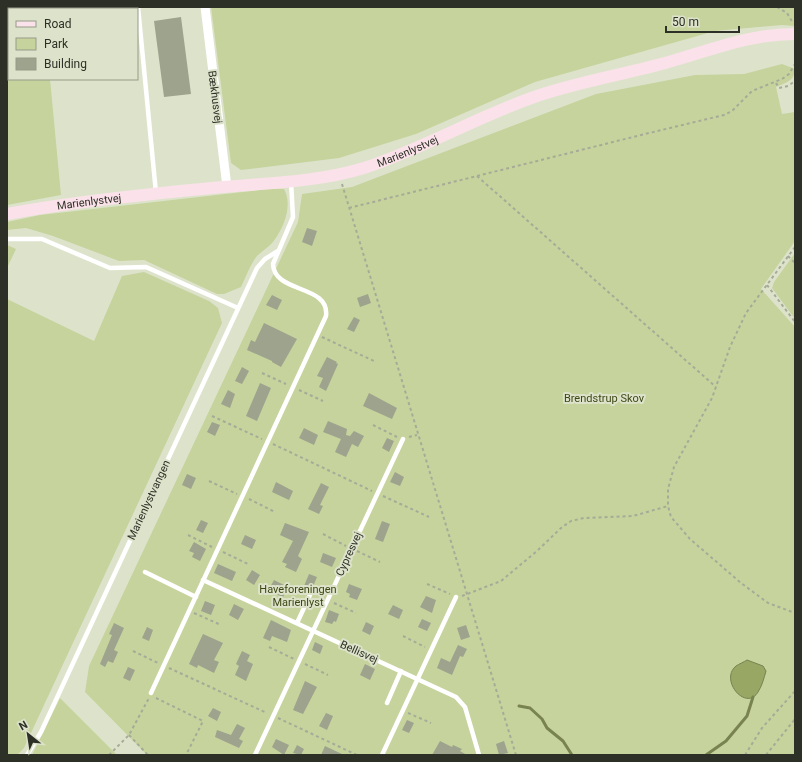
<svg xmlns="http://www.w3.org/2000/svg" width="802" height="762" font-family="Roboto,sans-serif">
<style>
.green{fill:#c6d39d}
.water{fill:#98a763;stroke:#788351}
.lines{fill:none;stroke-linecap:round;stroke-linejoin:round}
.stream{stroke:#788351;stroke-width:3}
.building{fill:#9da38d}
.path{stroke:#a6ab97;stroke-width:2;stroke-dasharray:3 3;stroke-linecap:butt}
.lane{stroke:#fff;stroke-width:4.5}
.street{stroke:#fff;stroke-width:9}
.secondary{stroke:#fbe2ea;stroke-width:12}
.labels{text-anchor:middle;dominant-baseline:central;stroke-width:4;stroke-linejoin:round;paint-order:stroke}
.street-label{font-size:11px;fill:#2d3026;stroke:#dde3cb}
.park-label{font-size:11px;fill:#3d4714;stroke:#dde3cb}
</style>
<rect width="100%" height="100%" fill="#dde3cb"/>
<path class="green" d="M7,7H43V9H9V79H50L61,195L7,205Z
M211,7H795V26L782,25L715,31L535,82L416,134L339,158L241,170L231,163Z
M782,64L795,69C795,81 785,83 776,87L782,114L795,112V241L761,289L795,327V755H147L85,692L89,666L298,222L302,194L352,187L596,94L695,75L744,74Z
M269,189H284C293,205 284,228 273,242C269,247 262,251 257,256C250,265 246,277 241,287L224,294H217L144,260L119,261L53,236L26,228L7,230V222L40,215Z
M7,245L16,249L7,268Z
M795,253V319L772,288L774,282Z
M144,272L209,301L218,308L222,323L24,748L17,755H7V299L94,341L122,276Z
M60,698L117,755H32Z"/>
<path class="water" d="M747,660L763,666L766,671C764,678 762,686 758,692C746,712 719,680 736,666C739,664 744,662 747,660Z"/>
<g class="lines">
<path class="stream" d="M519,706L530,708L542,719L547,728L563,741L572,755
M706,755L726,741L747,716L753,697"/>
</g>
<path class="building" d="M181,17L191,94L164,97L154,21Z
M307,228L317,231L312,246L302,242Z
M368,294L371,303L360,307L357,298Z
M272,295L282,300L277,310L266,305Z
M354,317L360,320L354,332L347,329Z
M264,323L297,339L281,367L272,362V361L247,350L251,340L255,342Z
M327,357L337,362L336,363L338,364L326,391L319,387L323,378L317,376Z
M242,367L249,371L242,384L235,381Z
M260,383L271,388L257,421L246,416Z
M228,390L235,394L230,408L221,404Z
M369,393L397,408L392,419L363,406Z
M328,421L347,429L346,435L350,436L354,431L364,436L358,447L352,444L346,457L335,452L341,439L323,432Z
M212,422L220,425L215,436L207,432Z
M304,428L318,435L314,445L299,438Z
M387,438L394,441L389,452L382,448Z
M395,472L404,477L400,486L390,482Z
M187,474L196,478L191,489L182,485Z
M276,482L293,491L289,500L272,492Z
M321,483L329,487L320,505L323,506L319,514L308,509Z
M201,520L208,523L203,533L196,530Z
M382,521L390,524L383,542L375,539Z
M285,523L309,532L298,556L302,559L296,572L285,567L287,564L282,562L293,541L280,535Z
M245,535L256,540L252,549L241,544Z
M194,542L206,549L200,561L192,557L194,553L189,551Z
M323,553L336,558L332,567L320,562Z
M218,564L236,572L232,581L214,573Z
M252,570L260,575L254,585L246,580Z
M309,574L317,577L312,589L304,586Z
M274,580L288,587L283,597L268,591Z
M349,584L362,589L357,600L349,597L350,594L346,592Z
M426,596L436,600L432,613L420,607Z
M205,601L215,605L211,615L201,611Z
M234,604L244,609L238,620L229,615Z
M393,605L403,610L399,619L388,614Z
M329,610L339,614L336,622L334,621L332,624L325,622Z
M422,619L431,623L427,631L418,627Z
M271,620L291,630L287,642L272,636L270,641L263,638Z
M366,622L374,626L370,635L362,631Z
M114,623L124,628L114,650L118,652L113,663L108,661L105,667L100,664L112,635L109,634Z
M466,625L470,637L461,640L457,628Z
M147,627L153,630L149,641L142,638Z
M203,634L223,643L214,660L219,662L214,673L198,665L197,668L189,664Z
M315,642L323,646L320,654L312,650Z
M458,645L467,649L463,657L460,656L452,675L437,668L441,658L450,662Z
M242,651L250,655L247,661L253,664L246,681L235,675L239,666L236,664Z
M365,664L375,669L370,680L360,675Z
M128,667L135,670L130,681L123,678Z
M305,681L317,687L303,714L293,710Z
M213,708L221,712L217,721L208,716Z
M326,713L333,716L327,730L319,726Z
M407,720L414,723L409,733L402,730Z
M237,724L245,728L239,739L243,741L239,748L215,737L217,730L231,735Z
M276,739L289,745L284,755L272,747Z
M440,741L452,747L453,745L462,749L460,751L467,755H432Z
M504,741L508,753L499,755L496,744Z
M297,745L304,749L301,755L293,753Z
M325,746L344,755H321Z"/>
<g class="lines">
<path class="path" d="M777,7L787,13L793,23
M776,83L779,88L788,86L795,81
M477,176L716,387
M342,184L516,755
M349,208L649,133L724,115L732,111L752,91L782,79L789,74L795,64
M795,247L746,313L730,347L712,398L674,467L668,489V506L671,517L690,539L741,583L768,603L795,613
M788,256L795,263
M767,285L795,322
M322,337L374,361
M262,373L286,384
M299,390L323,401
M212,416L262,439
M373,425L397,437
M409,437L417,435
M273,444L372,491
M209,481L237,494
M383,496L429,517
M249,499L275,512
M323,534L346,546
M188,535L212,547
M357,551L380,562
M223,552L250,565
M427,584L450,594
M462,596L501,581L537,551L561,528L571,521L584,518L633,516L668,506
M334,603L356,613
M194,613L221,625
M403,636L425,647
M269,647L294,659
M133,651L158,663
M305,664L328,675
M169,668L267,713
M156,698L203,721L186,755
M408,713L431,723
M278,718L357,755
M129,735L148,755
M109,755L129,735L149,698
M745,755L762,728L795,691
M766,755L795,719"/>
<path class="lane" d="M138,7L156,193
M7,239H42L110,268L146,267L238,308
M145,572L196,597
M203,580L456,697L465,707L479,755
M297,623L310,595
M151,693L326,316C330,284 274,294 273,264L293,217L291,182
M387,703L401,671
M27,755L41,732L257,268L265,259L278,251
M255,755L403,439
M382,755L456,597"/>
<path class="street" d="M205,7L227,187"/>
<path class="secondary" id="s1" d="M7,214C78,201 150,194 222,187C269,183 318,182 364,168C423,149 478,116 537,96C581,81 627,74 672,61C714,49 750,34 795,34"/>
</g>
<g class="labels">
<g class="street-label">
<text transform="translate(215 97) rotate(83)">Bækhusvej</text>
<text stroke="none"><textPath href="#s1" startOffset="407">Marienlystvej</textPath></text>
<text stroke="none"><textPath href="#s1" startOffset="83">Marienlystvej</textPath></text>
<text transform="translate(149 500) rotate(-65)">Marienlystvangen</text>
<text transform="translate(349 554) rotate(-65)">Cypresvej</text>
<text transform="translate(359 652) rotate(24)">Bellisvej</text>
</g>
<g class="park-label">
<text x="604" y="398">Brendstrup Skov</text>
<text x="298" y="589">Haveforeningen<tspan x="298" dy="13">Marienlyst</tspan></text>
</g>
</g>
<rect width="802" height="762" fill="none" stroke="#2d3026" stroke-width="16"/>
<rect x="8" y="8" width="130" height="72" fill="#dde3cb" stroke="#979b89"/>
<rect x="16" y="21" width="20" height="6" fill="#fbe2ea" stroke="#979b89"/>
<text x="44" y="28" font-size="12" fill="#2d3026">Road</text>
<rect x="16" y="38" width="20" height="12" fill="#c6d39d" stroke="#979b89"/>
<text x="44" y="48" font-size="12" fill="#2d3026">Park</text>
<rect x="16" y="58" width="20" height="12" fill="#9da38d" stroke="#979b89"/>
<text x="44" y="68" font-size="12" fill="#2d3026">Building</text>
<g transform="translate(28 734) rotate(330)" stroke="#dde3cb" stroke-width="3" paint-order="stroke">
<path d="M0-3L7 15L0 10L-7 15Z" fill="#2d3026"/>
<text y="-6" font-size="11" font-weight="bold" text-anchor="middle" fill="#2d3026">N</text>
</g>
<path d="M666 26v6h73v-6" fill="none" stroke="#2d3026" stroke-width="2"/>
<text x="672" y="26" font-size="12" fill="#2d3026" stroke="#dde3cb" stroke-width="3" paint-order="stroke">50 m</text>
</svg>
